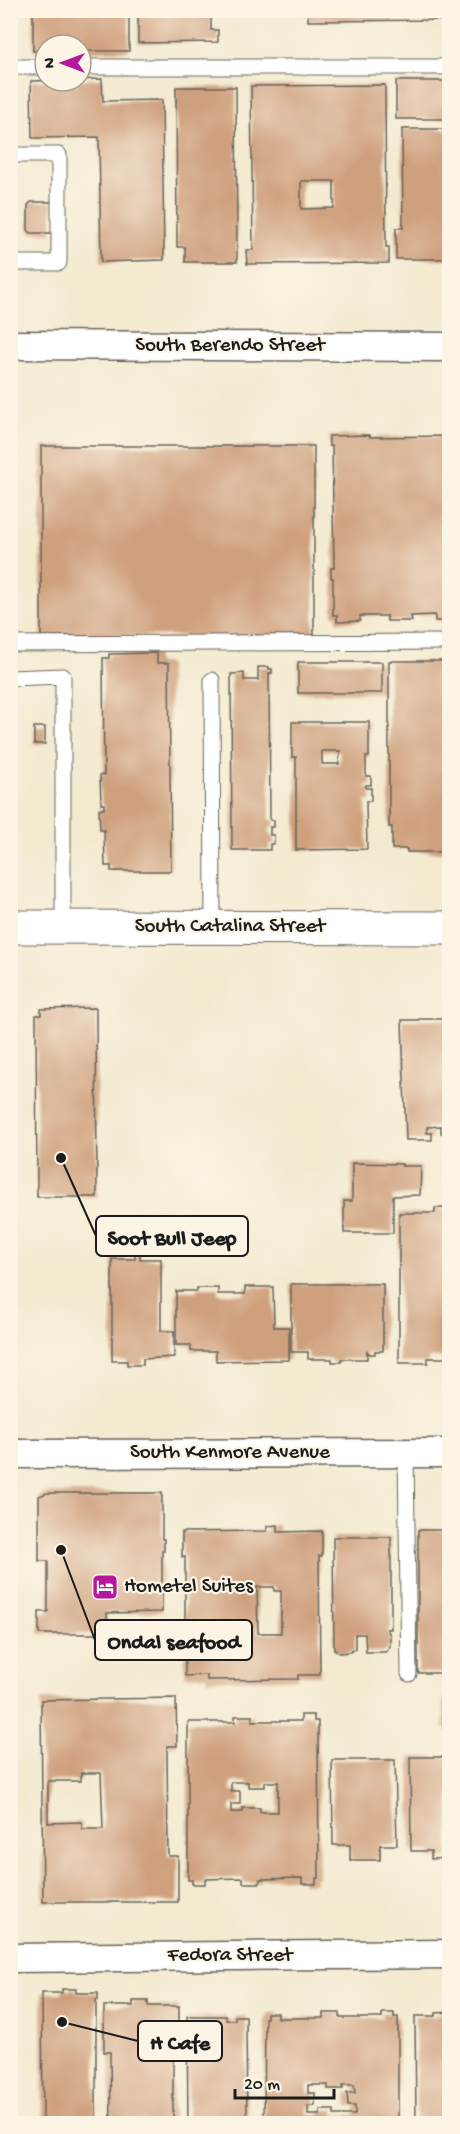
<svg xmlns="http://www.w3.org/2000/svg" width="460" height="2134" font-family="'Gochi Hand',sans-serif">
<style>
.building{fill:#cfa07e;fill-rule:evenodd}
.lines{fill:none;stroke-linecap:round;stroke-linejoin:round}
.service-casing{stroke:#67645b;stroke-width:17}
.minor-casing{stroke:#67645b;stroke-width:31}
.tertiary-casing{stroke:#67645b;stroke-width:35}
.service{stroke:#fff;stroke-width:15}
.minor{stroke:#fff;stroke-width:28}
.tertiary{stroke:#fff;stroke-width:33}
.labels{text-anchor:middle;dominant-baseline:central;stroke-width:4.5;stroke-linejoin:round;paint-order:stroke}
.street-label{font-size:21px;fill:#1c1c1c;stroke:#fcf5e5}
.poi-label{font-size:21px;fill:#1c1c1c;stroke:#fcf5e5;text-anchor:start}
.leader{fill:none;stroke:#1c1c1c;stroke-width:2}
.callout-dot{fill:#1c1c1c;stroke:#fcf5e5;stroke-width:2}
.callout{fill:#fcf5e5;stroke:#1c1c1c;stroke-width:2}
.callout-label{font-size:22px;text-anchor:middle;font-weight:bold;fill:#1c1c1c}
</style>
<rect width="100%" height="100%" fill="#fcf5e5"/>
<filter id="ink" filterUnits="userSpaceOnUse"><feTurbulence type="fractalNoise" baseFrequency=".0167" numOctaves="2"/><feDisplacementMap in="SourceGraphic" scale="12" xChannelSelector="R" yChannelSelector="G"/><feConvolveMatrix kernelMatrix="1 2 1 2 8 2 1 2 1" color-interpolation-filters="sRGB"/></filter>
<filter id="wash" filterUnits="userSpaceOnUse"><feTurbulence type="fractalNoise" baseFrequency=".008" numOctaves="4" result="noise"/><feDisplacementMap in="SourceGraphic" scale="24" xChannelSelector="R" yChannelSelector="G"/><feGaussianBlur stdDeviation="1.35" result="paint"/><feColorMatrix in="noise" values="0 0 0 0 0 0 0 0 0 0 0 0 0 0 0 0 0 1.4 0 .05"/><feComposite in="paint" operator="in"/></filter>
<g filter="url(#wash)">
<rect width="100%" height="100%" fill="#f3ead0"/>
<g id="blocks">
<path class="building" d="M33,10H129V51H81V45H45V51H33Z
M138,10H211V30H218V42L138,43Z
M308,10H450V20L308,21Z
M102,79L103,101L162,100L164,260L101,262L99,137L32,138L31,81Z
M396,81H450V119H396Z
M385,85L386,247H389V263L247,264L246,250H253L251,86ZM301,181H334V208L301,209Z
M176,87H236L237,262H185V247H177Z
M402,129H450V259H396V228H403Z
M31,202H52V233H31L28,230V205Z
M370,435V437L450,436V621H435V615L411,616L412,621H387V616H360V621L337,622V615H333V578H331V568H334L332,446H329V436Z
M41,446H314V635L41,636Z
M157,653V663H169L171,871H111V866H105L104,830H100L99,809H104V804H101L100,775H104L103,658H109V654Z
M389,661H450V852H407V849H392V827H389Z
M298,662H382V693H298Z
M258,667H269V669H272V673H269L270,820H274V827H270V835H274V844H270V850H232L231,674L244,673V680H258Z
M292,722H369V757H366V776H371V785H366V788H371V801H366L367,849L296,850V757H292ZM322,751H340L339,764H322Z
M34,727H45V744H34Z
M96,1008L97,1197H37L36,1015H41V1009Z
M419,1019H448L450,1020V1133H441V1126L427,1127V1133H432V1140H406L402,1020H419Z
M352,1163L402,1164V1166H421L420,1195L393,1196V1233H344V1201H352Z
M435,1208H449L450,1358H428V1363H399V1213H435Z
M135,1252H140V1259H161V1331H174V1357L143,1359V1365H127V1361H112V1259H135Z
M291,1284H383V1351H375V1354H369L367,1351V1359H341V1362H332V1359H308V1352H291Z
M245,1287H273L274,1327H289V1360L216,1361V1351H191V1345H176V1291H197V1288H218V1294H245Z
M47,1493H162V1539H164V1551H162V1612L107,1613V1634H39V1612H48V1561H39V1496Z
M278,1525V1532L322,1531V1556H319L320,1675H298V1679L207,1680V1675L185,1676V1557H182V1532L267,1531V1526ZM257,1587H274V1591H281V1633H258Z
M418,1530H450V1673H418Z
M333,1537H391V1629H387L390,1635V1646L386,1652H366L365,1634H355V1649L350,1652L340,1653L334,1649Z
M176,1698L177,1746H167L168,1856H178V1902H43L41,1700ZM81,1773H101L103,1829H82V1822L48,1823V1781H81Z
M444,1698L450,1699V1729H443Z
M301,1715H314V1721H318L319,1878H316V1884H302V1878L260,1879V1883H243V1878L205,1879V1884H192V1880H188V1722H235V1716H252V1721H301ZM231,1782H248V1787H265V1782H278V1812H260V1808H243V1812H231V1804H240V1791H231Z
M410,1757H450L449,1858L431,1859V1851H411Z
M332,1760H395L397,1845H380V1860H350V1845H333Z
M62,1989H76V1993H98V2000H96V2124H43L42,1993H62Z
M133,2001H148V2006H179V2050H173V2124H111L110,2052H104V2006H133Z
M450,2012V2124H416L415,2016H436V2013Z
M267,2013H278V2018H323V2013H340V2018H382V2013H394V2017H398V2124H264L265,2018H267ZM308,2085H328V2089H343V2085H354L355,2093H347L348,2106H355V2115H334V2110H320V2115H308V2106H315V2093H308Z
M187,2016H226V2020H235V2016H246L247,2124H188Z"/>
</g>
</g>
<g filter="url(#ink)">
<use href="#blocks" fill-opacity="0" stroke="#67645b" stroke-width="1.5"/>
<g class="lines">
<defs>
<path id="service" d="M10,67H45
M81,67H450
M10,155H59V263H10
M10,644L450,642
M10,678L63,676V927
M212,680L213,927
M406,1453L409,1674"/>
<path id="minor" d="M10,345L450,347
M10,1454L450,1453
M10,1958L450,1954"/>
<path id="tertiary" d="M10,927L450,928"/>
</defs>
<use href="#service" class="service-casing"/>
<use href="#minor" class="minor-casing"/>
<use href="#tertiary" class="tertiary-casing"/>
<use href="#service" class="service"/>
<use href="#minor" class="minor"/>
<use href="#tertiary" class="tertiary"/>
</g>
</g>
<defs>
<symbol id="hotel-square" viewBox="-11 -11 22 22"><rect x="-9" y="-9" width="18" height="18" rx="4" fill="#b5179e" stroke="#fcf5e5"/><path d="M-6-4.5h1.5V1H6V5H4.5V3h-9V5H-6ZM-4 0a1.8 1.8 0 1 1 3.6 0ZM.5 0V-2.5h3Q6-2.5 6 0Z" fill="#fff"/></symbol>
</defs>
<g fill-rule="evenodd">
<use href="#hotel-square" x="90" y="1572" width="30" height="30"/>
</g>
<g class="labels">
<g class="street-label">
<text x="230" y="346">South Berendo Street</text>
<text x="230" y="927">South Catalina Street</text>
<text x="230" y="1453">South Kenmore Avenue</text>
<text x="230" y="1956">Fedora Street</text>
</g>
<g class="poi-label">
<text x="124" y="1587">Hometel Suites</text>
</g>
</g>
<path class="leader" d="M61 1158L96 1236M61 1550L95 1640M62 2022L138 2041"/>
<g class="callout-dot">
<circle cx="61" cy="1158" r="6"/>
<circle cx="61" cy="1550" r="6"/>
<circle cx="62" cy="2022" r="6"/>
</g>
<g class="callout">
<rect x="96" y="1216" width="152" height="40" rx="6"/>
<rect x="95" y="1620" width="157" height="40" rx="6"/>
<rect x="138" y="2021" width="84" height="40" rx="6"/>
</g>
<g class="callout-label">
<text x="172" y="1244">Soot Bull Jeep</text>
<text x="174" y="1648">Ondal seafood</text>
<text x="180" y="2049">H Cafe</text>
</g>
<rect width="460" height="2134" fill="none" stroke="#fcf5e5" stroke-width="36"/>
<g transform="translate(63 63) rotate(270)"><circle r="28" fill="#fcf5e5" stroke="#a29e95" stroke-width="1.5"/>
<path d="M0-4.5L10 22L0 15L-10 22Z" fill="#b5179e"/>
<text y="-9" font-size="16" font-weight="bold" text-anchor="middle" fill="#1c1c1c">N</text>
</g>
<path d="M235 2089v9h99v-9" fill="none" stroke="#1c1c1c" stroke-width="3"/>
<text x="244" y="2089" font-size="18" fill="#1c1c1c" stroke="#fcf5e5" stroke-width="4.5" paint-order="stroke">20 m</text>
</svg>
